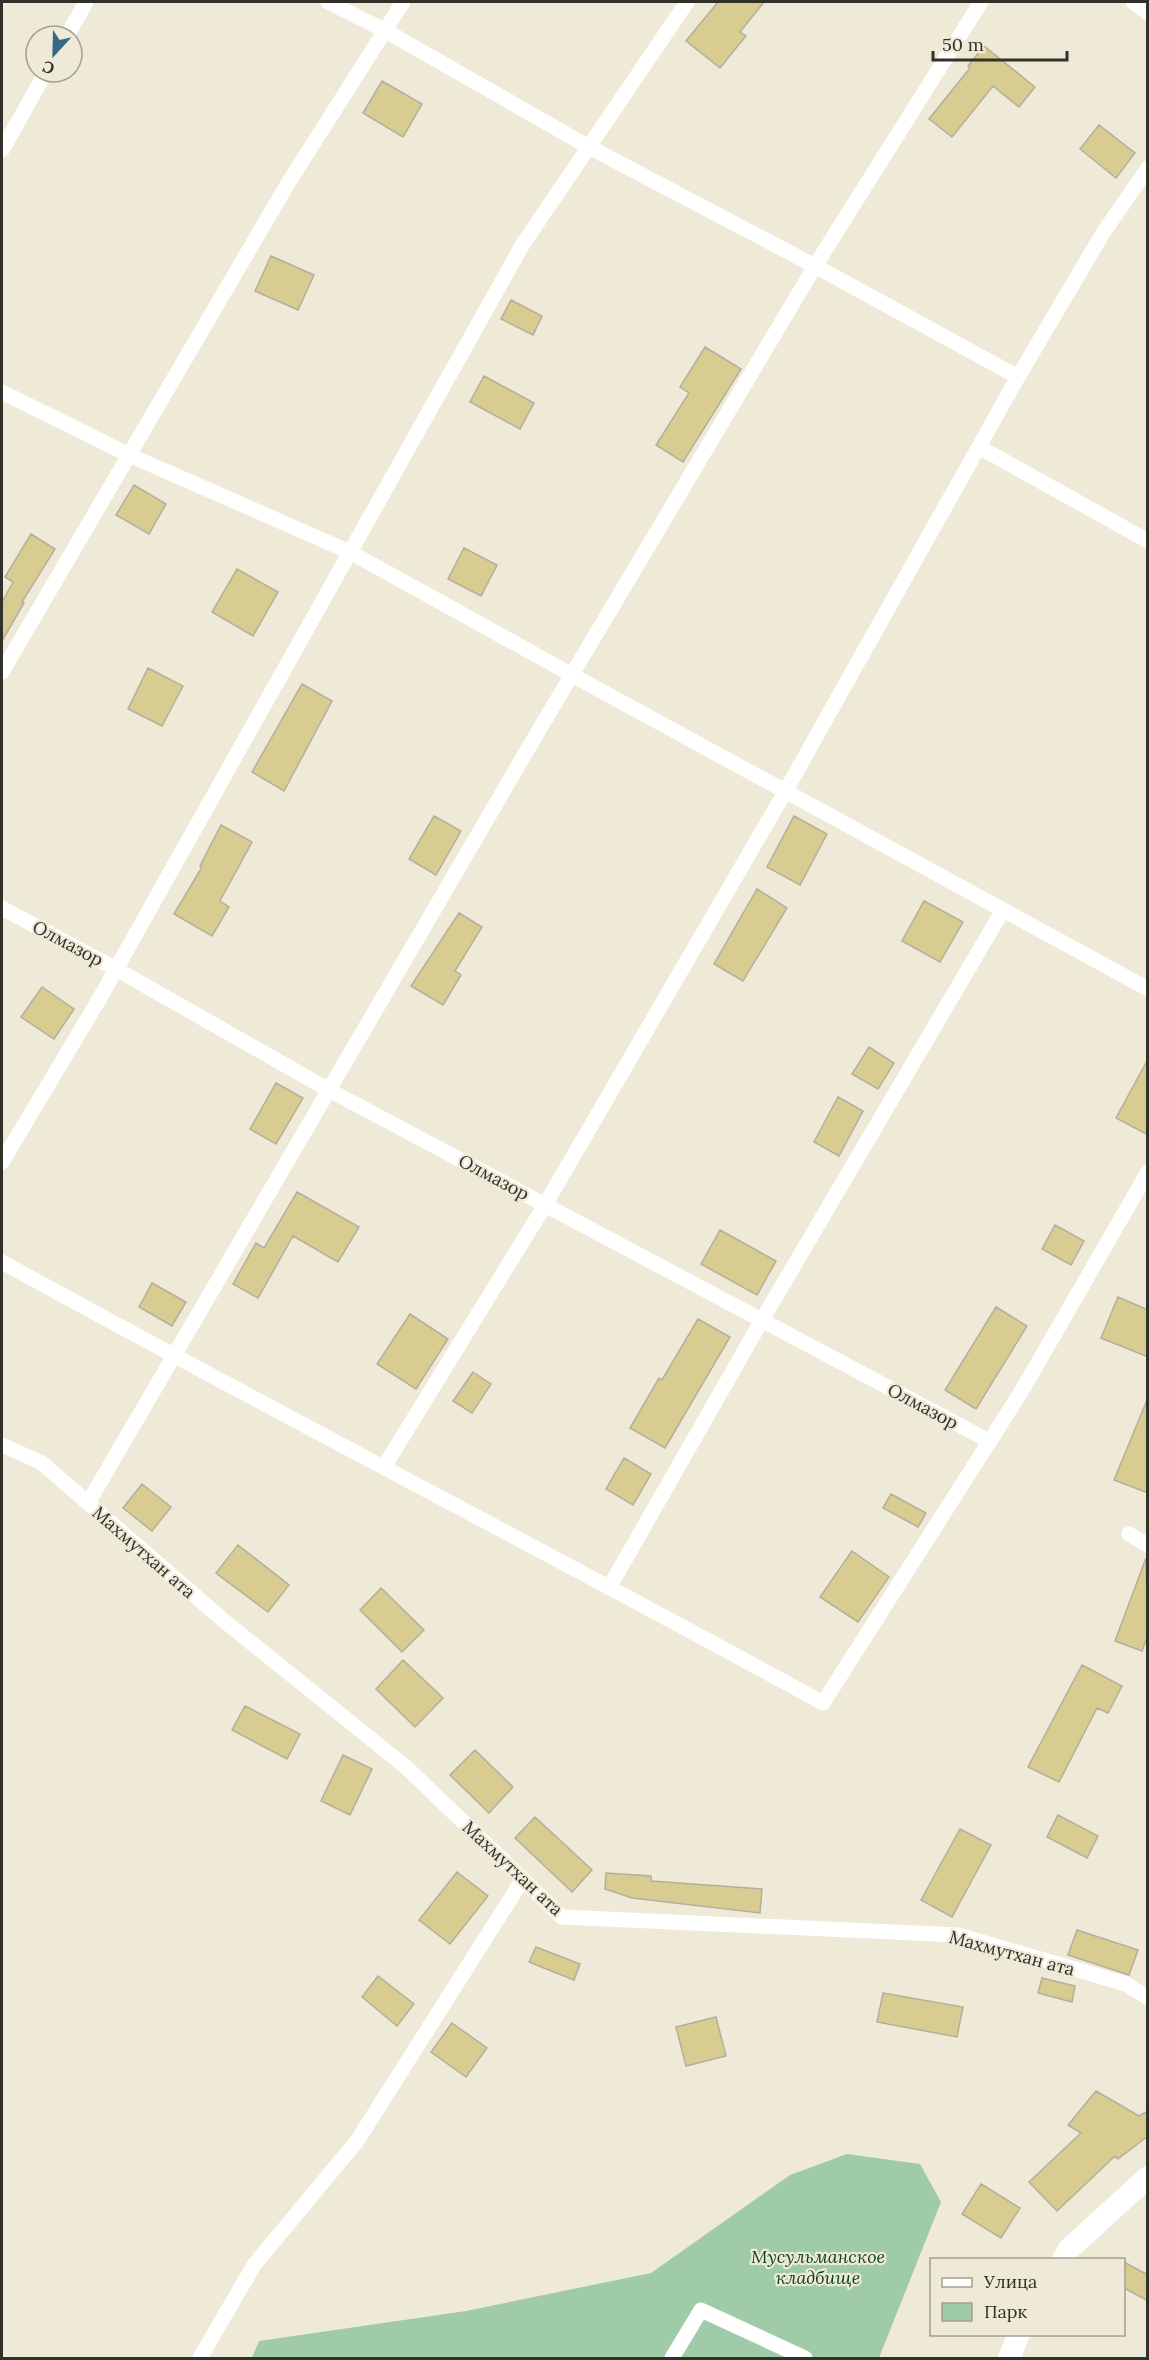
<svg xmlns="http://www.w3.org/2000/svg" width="1149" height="2360" font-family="Lora,serif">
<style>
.green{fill:#9fcba8}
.building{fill:#d8cc91;stroke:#b3af9d;stroke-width:1.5}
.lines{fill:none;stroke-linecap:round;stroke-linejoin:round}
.street{stroke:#fff;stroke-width:15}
.secondary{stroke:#fff;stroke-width:22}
.labels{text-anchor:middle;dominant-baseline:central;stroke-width:4.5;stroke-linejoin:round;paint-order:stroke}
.street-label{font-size:18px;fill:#313029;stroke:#eeead7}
.park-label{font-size:18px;font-style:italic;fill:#09441f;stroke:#eeead7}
</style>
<rect width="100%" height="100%" fill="#eeead7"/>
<path class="green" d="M847,2154L920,2164L941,2202L879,2358H252L259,2341L466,2311L651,2273L790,2175Z"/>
<path class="building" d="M718,2H764L740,32L746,36L720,68L686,41Z
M984,46L1035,87L1019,107L993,86L952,137L929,119L970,68L968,66Z
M382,81L422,104L403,137L363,113Z
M1099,125L1135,153L1116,178L1080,149Z
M271,256L314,275L298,310L255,291Z
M511,300L542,316L533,335L501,319Z
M705,347L741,369L683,462L656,445L689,393L680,387Z
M484,376L534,403L520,429L470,402Z
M134,485L166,504L149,534L116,515Z
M31,534L55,549L22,602L24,603L2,641V602L13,582L5,577Z
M464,548L497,565L481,596L448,579Z
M237,569L278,592L253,636L212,612Z
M148,668L183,686L162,726L128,709Z
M302,684L332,701L284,791L252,772Z
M434,816L461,831L436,875L409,859Z
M794,816L827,834L800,885L767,867Z
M221,825L252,842L220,901L229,907L212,936L174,914L202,867L200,866Z
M757,889L787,908L743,981L714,964Z
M924,901L963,922L940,962L902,941Z
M459,913L482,927L455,971L461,975L443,1005L411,986Z
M42,987L74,1009L54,1039L21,1017Z
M869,1047L894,1063L878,1089L852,1074Z
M1148,1059V1135L1116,1118Z
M276,1083L303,1098L276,1144L250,1129Z
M838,1097L863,1111L839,1156L814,1142Z
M297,1192L359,1227L338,1262L293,1236L258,1298L233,1284L256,1243L264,1248Z
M1055,1225L1084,1241L1071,1265L1042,1249Z
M720,1230L776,1261L757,1295L701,1264Z
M152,1283L186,1302L172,1326L139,1307Z
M1118,1297L1148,1310V1357L1101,1338Z
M996,1307L1027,1326L976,1409L945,1390Z
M410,1314L448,1339L416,1389L377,1364Z
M698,1319L730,1337L665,1448L630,1428L659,1378L662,1380Z
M473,1372L491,1384L472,1413L453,1401Z
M1147,1400H1148V1493L1114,1480Z
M624,1458L651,1474L633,1505L606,1489Z
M142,1484L171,1507L152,1531L123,1508Z
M891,1494L926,1513L918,1527L883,1508Z
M238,1545L289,1585L268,1612L216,1573Z
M852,1551L889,1577L858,1622L820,1597Z
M1146,1558L1148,1635L1142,1651L1115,1641Z
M381,1588L424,1630L402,1652L360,1610Z
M403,1660L443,1698L415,1727L376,1689Z
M1082,1665L1122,1686L1108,1713L1097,1708L1059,1782L1028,1767Z
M245,1706L300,1734L287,1759L232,1730Z
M475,1750L513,1787L489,1813L450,1775Z
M343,1755L372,1769L350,1815L321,1801Z
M1058,1815L1098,1836L1087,1858L1047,1837Z
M535,1817L592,1870L572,1892L515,1838Z
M960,1829L991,1845L952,1917L921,1900Z
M457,1872L488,1896L450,1944L419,1920Z
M606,1873L651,1876V1881L762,1889L760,1913L632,1898L605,1889Z
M1077,1930L1138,1950L1129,1975L1068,1955Z
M536,1947L580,1964L574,1980L529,1962Z
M378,1976L414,2004L397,2026L362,1997Z
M1042,1978L1075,1986L1072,2002L1038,1993Z
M883,1993L963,2007L957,2037L877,2022Z
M716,2017L726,2056L686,2066L676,2027Z
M452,2023L487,2048L466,2077L431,2052Z
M1096,2091L1139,2116L1148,2111V2136L1118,2159L1115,2156L1057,2211L1029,2182L1081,2133L1068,2125Z
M981,2184L1020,2208L1001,2238L962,2214Z
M1124,2262L1148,2275V2301L1124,2288Z"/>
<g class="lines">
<path class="street" d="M328,2L384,30L589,147L815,266L1018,377
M1133,2L1148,13
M67,36L86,2
M2,150L46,72
M2,392L129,455L350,552L572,675L1148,989
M979,447L1148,541
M2,672L287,185L403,2
M2,908L116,969L329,1090L989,1441
M2,1162L97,1003L523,244L687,2
M2,1262C274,1412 550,1553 823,1703L1021,1392L1148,1172
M2,1445L42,1463L223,1620L406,1767L562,1917L958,1935L1126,1984L1148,1998
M384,1467L545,1205L785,792L1018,377L1103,233L1148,168
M88,1503L536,735L815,266L981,2
M1129,1534L1148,1545
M610,1586L762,1320L1003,910
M200,2358L254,2265L357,2141L523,1879
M672,2358L701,2310L805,2358"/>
<path class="secondary" d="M1063,2260L1069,2249L1148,2177
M1009,2358L1019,2334"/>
</g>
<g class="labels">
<g class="street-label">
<text transform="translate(68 943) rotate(28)">Олмазор</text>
<text transform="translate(494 1177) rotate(28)">Олмазор</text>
<text transform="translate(923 1406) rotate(28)">Олмазор</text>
<text transform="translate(144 1552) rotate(41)">Махмутхан ата</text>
<text transform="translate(513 1868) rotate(43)">Махмутхан ата</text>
<text transform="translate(1012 1953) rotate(15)">Махмутхан ата</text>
</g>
<g class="park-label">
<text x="818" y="2256">Мусульманское<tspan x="818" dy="21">кладбище</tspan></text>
</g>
</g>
<rect width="1149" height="2360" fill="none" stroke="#313029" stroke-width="6"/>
<rect x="930" y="2258" width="195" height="78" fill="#eeead7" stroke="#a2a091" stroke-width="1.5"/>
<rect x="942" y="2278" width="30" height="9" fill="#ffffff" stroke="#a2a091" stroke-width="1.5"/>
<text x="984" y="2288" font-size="18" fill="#313029">Улица</text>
<rect x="942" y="2303" width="30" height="18" fill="#9fcba8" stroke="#a2a091" stroke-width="1.5"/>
<text x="984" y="2318" font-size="18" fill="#313029">Парк</text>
<g transform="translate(54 54) rotate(202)"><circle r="28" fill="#eeead7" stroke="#a2a091" stroke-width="1.5"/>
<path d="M0-4.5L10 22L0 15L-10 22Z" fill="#336b85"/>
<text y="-9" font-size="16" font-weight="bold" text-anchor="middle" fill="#313029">С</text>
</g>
<path d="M933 51v9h134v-9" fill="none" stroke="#313029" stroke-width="3"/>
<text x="942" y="51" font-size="18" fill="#313029" stroke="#eeead7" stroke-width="4.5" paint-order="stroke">50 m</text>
</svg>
